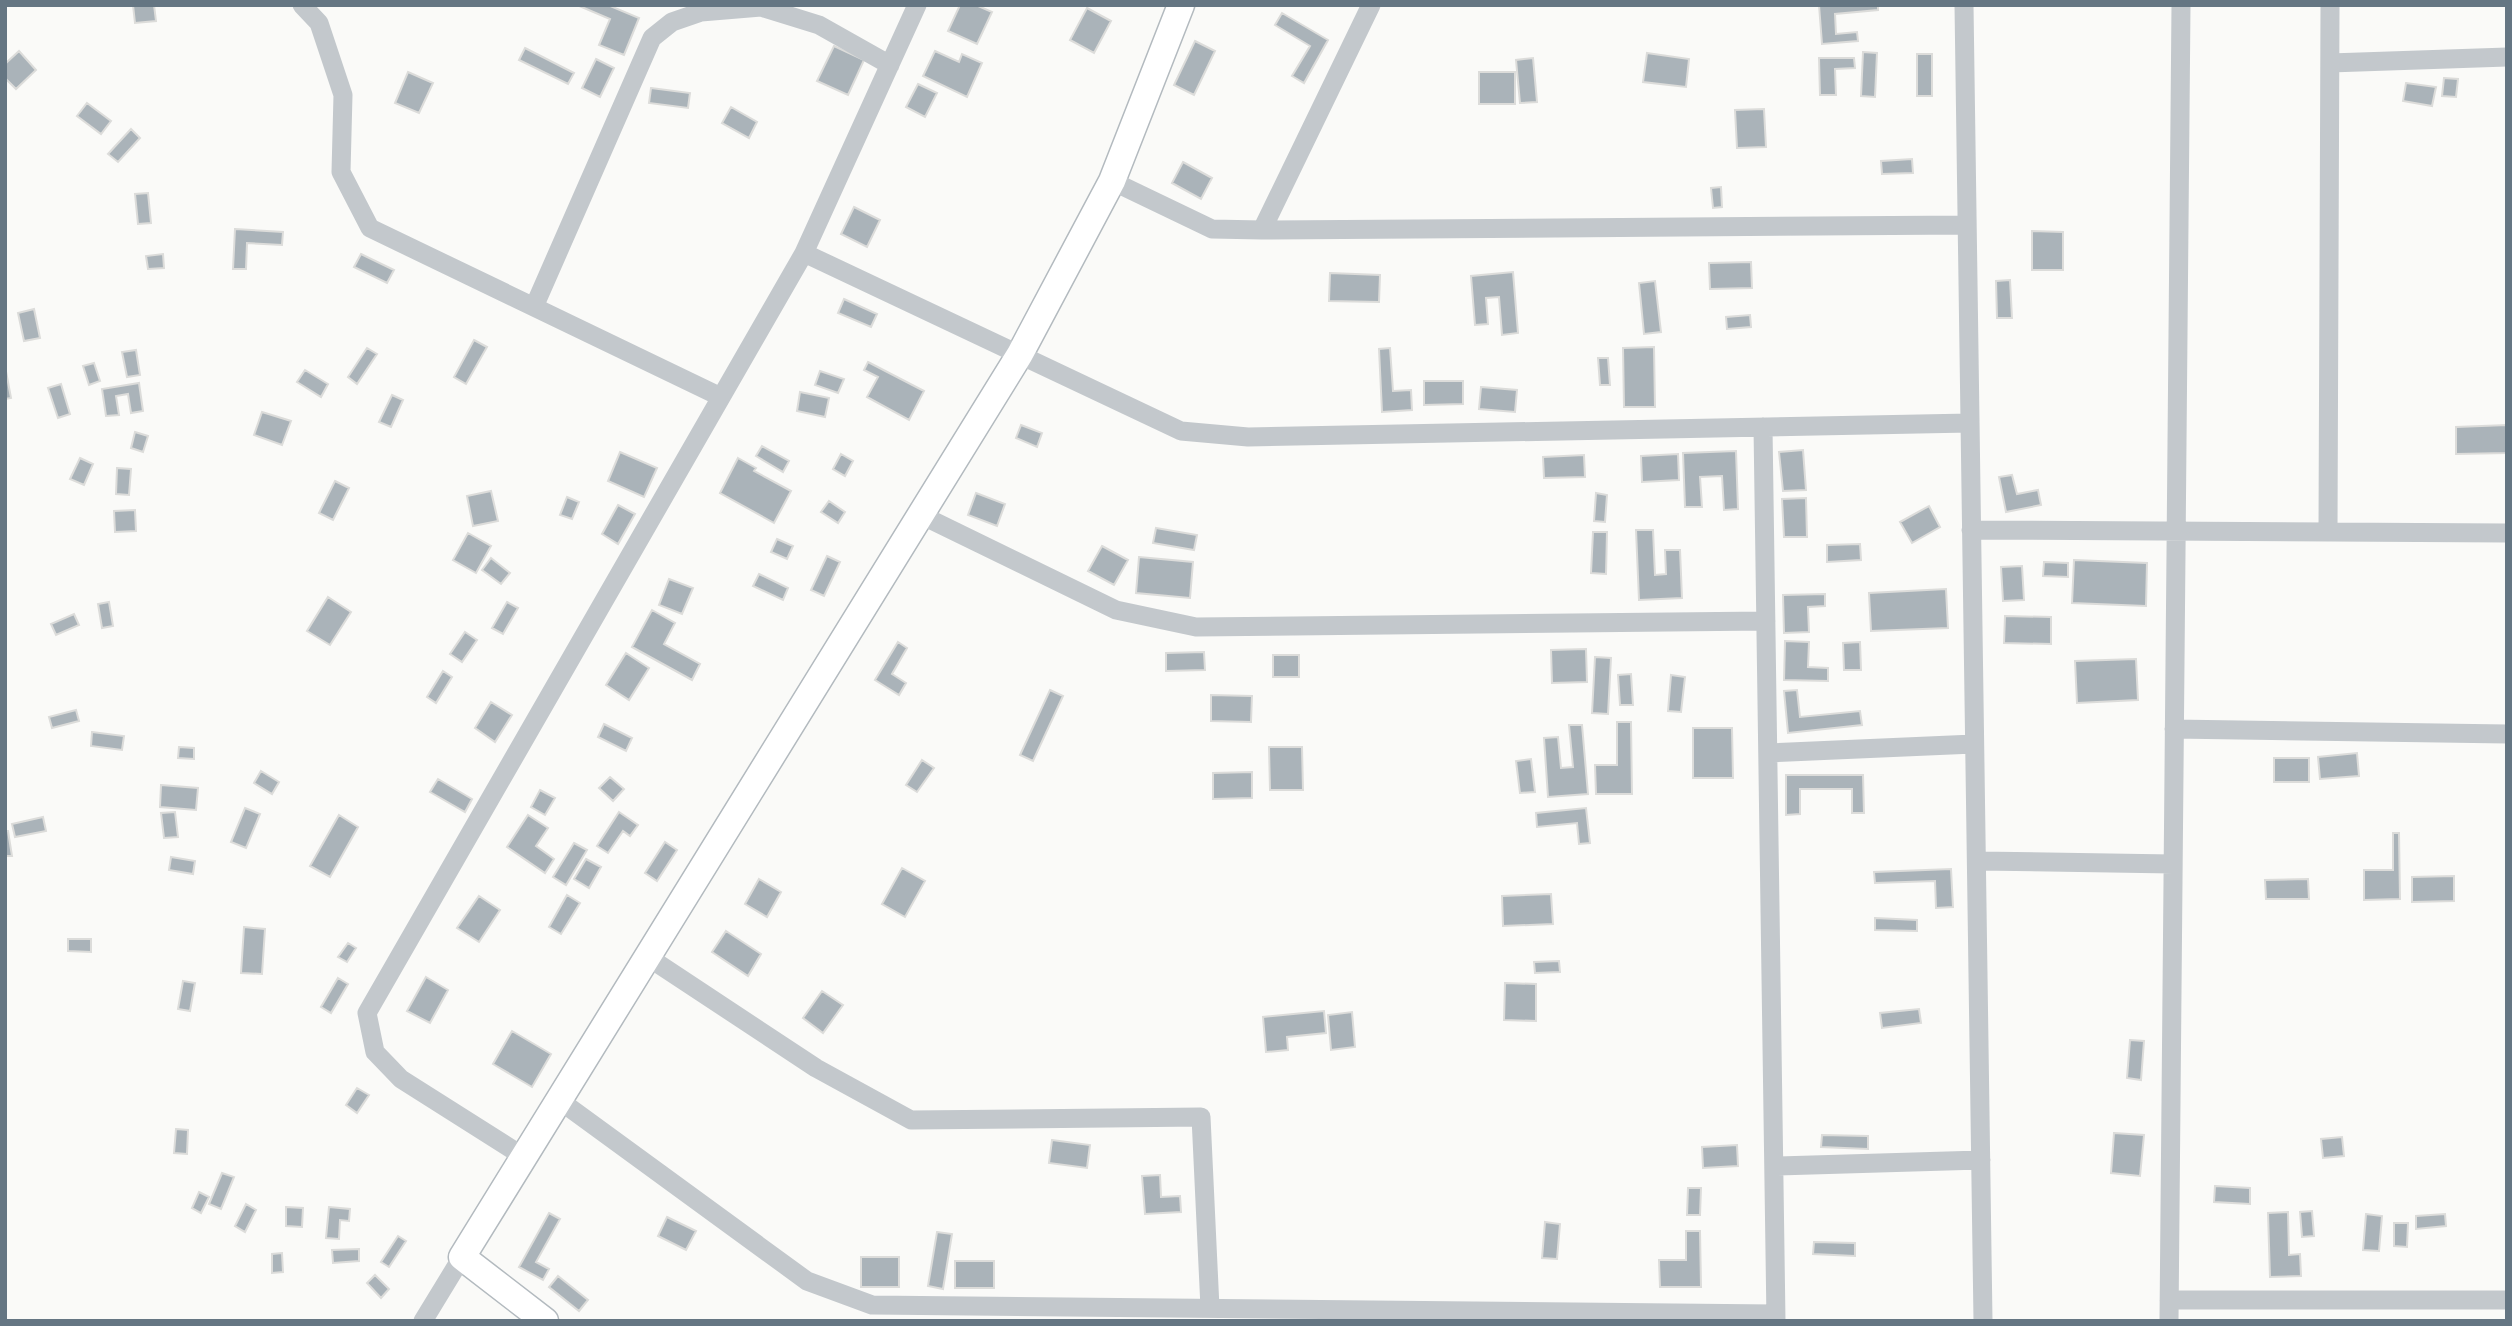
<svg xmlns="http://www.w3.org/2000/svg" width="2512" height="1326" font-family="Poppins,sans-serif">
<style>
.building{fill:#aab3b9;stroke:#dcdcda;stroke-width:2}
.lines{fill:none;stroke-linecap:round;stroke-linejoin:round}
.secondary-casing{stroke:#b3babf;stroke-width:29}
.street{stroke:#c3c8cc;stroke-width:19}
.secondary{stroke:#fff;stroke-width:26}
</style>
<rect width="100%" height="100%" fill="#fafaf8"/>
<path class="building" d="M133,5H154L156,21L135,23Z
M577,5H608L639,18L624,55L599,45L610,19Z
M960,5H976L992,12L977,44L948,31Z
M1819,5H1878V10L1835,14L1836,34L1857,32L1858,41L1822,44Z
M1087,8L1111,21L1094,53L1070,40Z
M1282,13L1328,40L1304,83L1292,76L1310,46L1275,25Z
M1195,41L1215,51L1194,95L1174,85Z
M834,46L864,60L848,95L817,81Z
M525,48L574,73L568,84L519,60Z
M19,51L36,70L16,89L5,78V64Z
M935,51L959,62L962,54L982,63L967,97L923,76Z
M1863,52L1877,53L1875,97L1861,96Z
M1647,53L1689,59L1686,87L1643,82Z
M1917,54H1932V96H1917Z
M1533,58L1537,102L1520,103L1516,60Z
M1819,58H1854L1855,68L1835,69L1836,95H1820Z
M596,59L614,68L600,97L582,88Z
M408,72L433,83L419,113L395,103Z
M1479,72H1515V104H1479Z
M2444,78L2458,79L2456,97L2442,96Z
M2406,83L2436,87L2432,106L2403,101Z
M918,84L937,93L925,117L906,107Z
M651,88L690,93L688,108L649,103Z
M87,103L111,121L101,134L77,116Z
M731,107L757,122L749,138L722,123Z
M1764,109L1766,147L1737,148L1735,110Z
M131,129L140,138L118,162L108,154Z
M1912,159L1913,173L1882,174L1881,161Z
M1183,162L1212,178L1201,199L1172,183Z
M1721,187L1722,207L1713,208L1711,188Z
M148,193L151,223L138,224L135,194Z
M854,207L880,220L867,247L841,234Z
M235,229L283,232L282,245L247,243L246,269H233Z
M2032,231L2063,232V270H2032Z
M163,254L164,268L148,269L146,256Z
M361,254L394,270L387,283L354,267Z
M1751,262L1752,288L1710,289L1709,263Z
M1513,272L1518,333L1502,335L1499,297L1486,298L1488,324L1475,325L1471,276Z
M1330,273L1380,275L1379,302L1329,301Z
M2010,280L2012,318H1997L1996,281Z
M1655,281L1661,332L1644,334L1639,283Z
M844,299L877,314L871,327L838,313Z
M34,309L40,338L24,341L18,313Z
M1750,315L1751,327L1727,329L1726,317Z
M474,340L487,347L466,384L454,377Z
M1654,347L1655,407H1624L1623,348Z
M367,348L377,354L357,384L348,377Z
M1390,348L1393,391L1411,390L1412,410L1382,412L1379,349Z
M136,350L140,375L127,377L122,352Z
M1598,358H1608L1610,385H1600Z
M868,362L924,391L909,420L867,397L878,377L864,370Z
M94,363L100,381L89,385L83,366Z
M5,366L11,398L5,399Z
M305,370L328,384L321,397L297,382Z
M820,371L844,379L838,393L815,385Z
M1424,381H1463V404L1424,405Z
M139,383L143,411L131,413L128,394L116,396L119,415L106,416L102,389Z
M61,384L70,414L58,418L48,388Z
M1481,387L1517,390L1515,412L1479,409Z
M800,392L829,398L825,417L797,411Z
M392,395L403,400L391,427L379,422Z
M262,412L291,421L282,445L254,435Z
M1021,425L1042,433L1037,447L1016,438Z
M2507,425V453L2456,454V427Z
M135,432L148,436L143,452L131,448Z
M762,446L789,461L783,472L756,456Z
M1803,450L1806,490L1783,491L1779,452Z
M1736,451L1738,509L1724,510L1722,476L1700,477L1702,507H1685L1683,453Z
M620,452L657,468L644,497L608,481Z
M841,454L853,461L845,476L833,469Z
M1678,454L1679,480L1642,482L1641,456Z
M1584,455L1585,477L1544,478L1543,457Z
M80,458L93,464L84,485L70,479Z
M738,458L756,468L754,471L791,491L774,523L720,493Z
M117,468L131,469L129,495L116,494Z
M2012,475L2017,494L2038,490L2041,505L2006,512L1999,477Z
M335,481L349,488L333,520L319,513Z
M491,491L498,521L473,526L467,496Z
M976,493L1005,504L997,526L968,515Z
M1596,493L1607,495L1605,522L1594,521Z
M567,497L579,502L572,519L560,515Z
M1806,498L1807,537H1784L1782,499Z
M829,501L845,512L838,523L821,512Z
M618,505L635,514L618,544L602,534Z
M1929,506L1940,527L1912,543L1900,522Z
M135,510L136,531L115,532L114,511Z
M1156,528L1197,535L1194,550L1153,543Z
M1636,530H1653L1655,575L1666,574L1665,550H1680L1682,598L1639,600Z
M1593,532H1607L1606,574L1591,573Z
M468,533L491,546L476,573L453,560Z
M777,539L793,546L787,559L771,552Z
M1860,544L1861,560L1827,562V545Z
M1102,546L1128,560L1114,585L1088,571Z
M827,556L840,562L824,596L811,590Z
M1139,557L1193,562L1190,598L1136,593Z
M491,558L510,573L501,584L482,570Z
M2074,560L2147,563L2146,606L2072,603Z
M2044,562L2068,563V577L2043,576Z
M2022,566L2024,600L2003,601L2001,567Z
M759,574L788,588L783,600L753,586Z
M669,579L693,588L682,614L659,605Z
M1946,589L1948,628L1871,631L1869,593Z
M1825,594V606L1808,607L1809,632L1784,633L1783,595Z
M328,597L351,612L330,645L307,631Z
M109,602L113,626L102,628L98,604Z
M507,602L518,608L503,634L492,628Z
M652,610L675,623L664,644L700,664L692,680L632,647Z
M74,614L79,625L56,635L51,624Z
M2005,616L2051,617V644L2004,643Z
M465,632L477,640L462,662L450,654Z
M1785,641L1809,642L1808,667L1828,668V681L1784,680Z
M898,642L907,648L892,674L906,683L899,695L875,680Z
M1860,642L1861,670H1844L1843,643Z
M1586,649L1587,682L1552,683L1551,650Z
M1204,652L1205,670L1166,671V653Z
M626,653L649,668L629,700L606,685Z
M1273,655H1299V677H1273Z
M1595,657L1611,658L1608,714L1592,713Z
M2136,659L2138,700L2077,703L2075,661Z
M443,671L452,677L436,703L427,697Z
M1631,674L1633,705H1620L1618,675Z
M1671,675L1685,677L1681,712L1668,711Z
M1050,690L1063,696L1033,761L1020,755Z
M1797,690L1800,717L1860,711L1862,725L1788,733L1784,691Z
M1211,695L1252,696L1251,722L1211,721Z
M491,702L512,715L495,742L475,728Z
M76,710L79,721L52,728L49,717Z
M1617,722H1631L1632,794H1596L1595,765H1617Z
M604,724L632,738L626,751L598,737Z
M1569,725H1582L1588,794L1548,797L1544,738L1558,737L1561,768L1573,767Z
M1693,728H1732L1733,778H1693Z
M92,732L124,736L122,750L91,746Z
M179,747L194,748V759L178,758Z
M1269,747H1302L1303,790H1270Z
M2357,753L2359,776L2320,779L2318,757Z
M2274,758H2309V782H2274Z
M1531,759L1535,792L1520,793L1516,761Z
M922,760L934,768L917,792L906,785Z
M261,771L279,782L272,794L254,783Z
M1252,772V798L1213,799V773Z
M1786,775H1863L1864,813H1852V789H1800V814L1786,815Z
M610,777L624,789L613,801L599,788Z
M438,779L472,799L465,812L430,792Z
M161,785L198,788L196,810L160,807Z
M540,790L555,798L545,815L531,807Z
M245,808L260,814L246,848L231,842Z
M1586,808L1590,843L1579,844L1577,823L1537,827L1536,813Z
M175,812L178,837L164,838L161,813Z
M619,812L638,825L630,836L623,831L608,853L597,846Z
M339,815L358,827L330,877L310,866Z
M528,815L548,828L536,846L554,859L545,873L507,847Z
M43,817L46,831L15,837L12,824Z
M5,831H8L12,856H5Z
M2393,833H2399L2400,899L2364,900V870H2393Z
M665,842L677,850L657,881L645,873Z
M574,843L587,850L566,885L553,877Z
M171,857L195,861L193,874L169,870Z
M586,859L601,867L589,888L574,879Z
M902,868L925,881L905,917L882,904Z
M1951,869L1953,907L1936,908L1935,881L1875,883L1874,872Z
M2454,876V901L2412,902V877Z
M759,879L781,892L767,917L745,904Z
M2308,879L2309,899H2266L2265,880Z
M1551,894L1553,924L1503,926L1502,896Z
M567,895L580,903L561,934L549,927Z
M479,896L500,910L479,942L457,928Z
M1875,918L1917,920V931L1875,930Z
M244,927L265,929L262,974L241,973Z
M726,931L761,954L748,976L712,952Z
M68,939H91V952L68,951Z
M348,943L356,948L347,962L338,957Z
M1559,961L1560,972L1535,973L1534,962Z
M426,977L448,990L430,1023L407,1011Z
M338,978L348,984L331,1013L321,1007Z
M183,981L195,983L190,1011L178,1009Z
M1505,983L1536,984V1021L1504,1020Z
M822,991L843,1005L823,1033L803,1018Z
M1919,1009L1921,1023L1882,1028L1880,1013Z
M1324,1011L1326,1033L1287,1037L1288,1050L1266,1052L1263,1017Z
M1352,1012L1355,1047L1331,1050L1328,1015Z
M512,1031L551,1054L532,1087L493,1064Z
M2130,1040L2144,1041L2141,1080L2127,1078Z
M357,1088L369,1095L357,1113L346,1105Z
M176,1129L188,1130L187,1154L174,1153Z
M2114,1133L2144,1135L2140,1176L2111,1173Z
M1822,1135L1868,1136V1149L1821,1147Z
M2342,1137L2344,1156L2323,1158L2321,1139Z
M1052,1140L1090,1145L1087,1168L1049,1163Z
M1737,1145L1738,1166L1703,1168L1702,1147Z
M222,1173L234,1177L221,1209L209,1204Z
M1160,1175L1161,1197L1180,1196L1181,1212L1145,1214L1142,1176Z
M2215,1186L2250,1188V1204L2214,1202Z
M1688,1188H1701L1700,1215H1687Z
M199,1192L209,1197L201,1213L192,1208Z
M246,1204L256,1210L245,1232L235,1226Z
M286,1207L303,1208L302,1227L286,1226Z
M329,1207L350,1209L349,1221L340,1220L339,1239L326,1238Z
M2312,1211L2314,1236L2302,1237L2300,1212Z
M2288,1212L2289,1255L2300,1254L2301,1276L2270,1277L2268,1213Z
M549,1213L560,1219L536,1262L549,1269L543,1280L519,1267Z
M2366,1214L2382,1216L2379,1251L2363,1250Z
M2445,1214L2446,1226L2416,1229V1216Z
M667,1217L696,1231L686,1250L658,1236Z
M1545,1222L1560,1224L1557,1259L1542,1258Z
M2394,1223H2408L2407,1247L2394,1246Z
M1686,1231H1700L1701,1287H1660L1659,1260H1686Z
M937,1232L952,1234L943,1289L928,1286Z
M398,1236L406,1241L389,1267L381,1262Z
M1814,1242L1855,1243V1256L1813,1254Z
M359,1249V1261L333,1263L332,1250Z
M282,1253L283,1272L272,1273V1254Z
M861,1257H899V1287H861Z
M955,1261H994V1288H955Z
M375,1275L389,1289L381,1298L367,1283Z
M558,1276L588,1300L579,1311L549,1287Z"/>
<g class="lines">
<defs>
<path id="secondary" d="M545,1321L462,1257L1020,354L1112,181L1181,5"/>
</defs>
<use href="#secondary" class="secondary-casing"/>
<path class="street" d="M302,5L319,23L343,95L341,172L370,228L721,397
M1964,5L1983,1321
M2330,63L2507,57
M1112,181L1212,229L1262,230L1967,225
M1262,230L1371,5
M804,253L1181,431L1248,437L1970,423
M534,307L652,38L672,22L701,12L761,7L819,25L890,65
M1763,427L1776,1321
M921,515L1116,610L1196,627L1766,621
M1971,530L2507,533
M2328,532L2330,5
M2174,729L2507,734
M1768,753L1974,744
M1978,861L2173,864
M648,957L816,1068L911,1120L1201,1117L1210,1308
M559,1100L807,1281L872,1305L1775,1314
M524,1157L401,1079L375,1052L367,1013L804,253L917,5
M1774,1166L1981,1160
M2169,1300H2507
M423,1321L462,1257
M2169,1321L2181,5"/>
<use href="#secondary" class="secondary"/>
</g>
<rect width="2512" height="1326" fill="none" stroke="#657683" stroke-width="14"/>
</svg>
